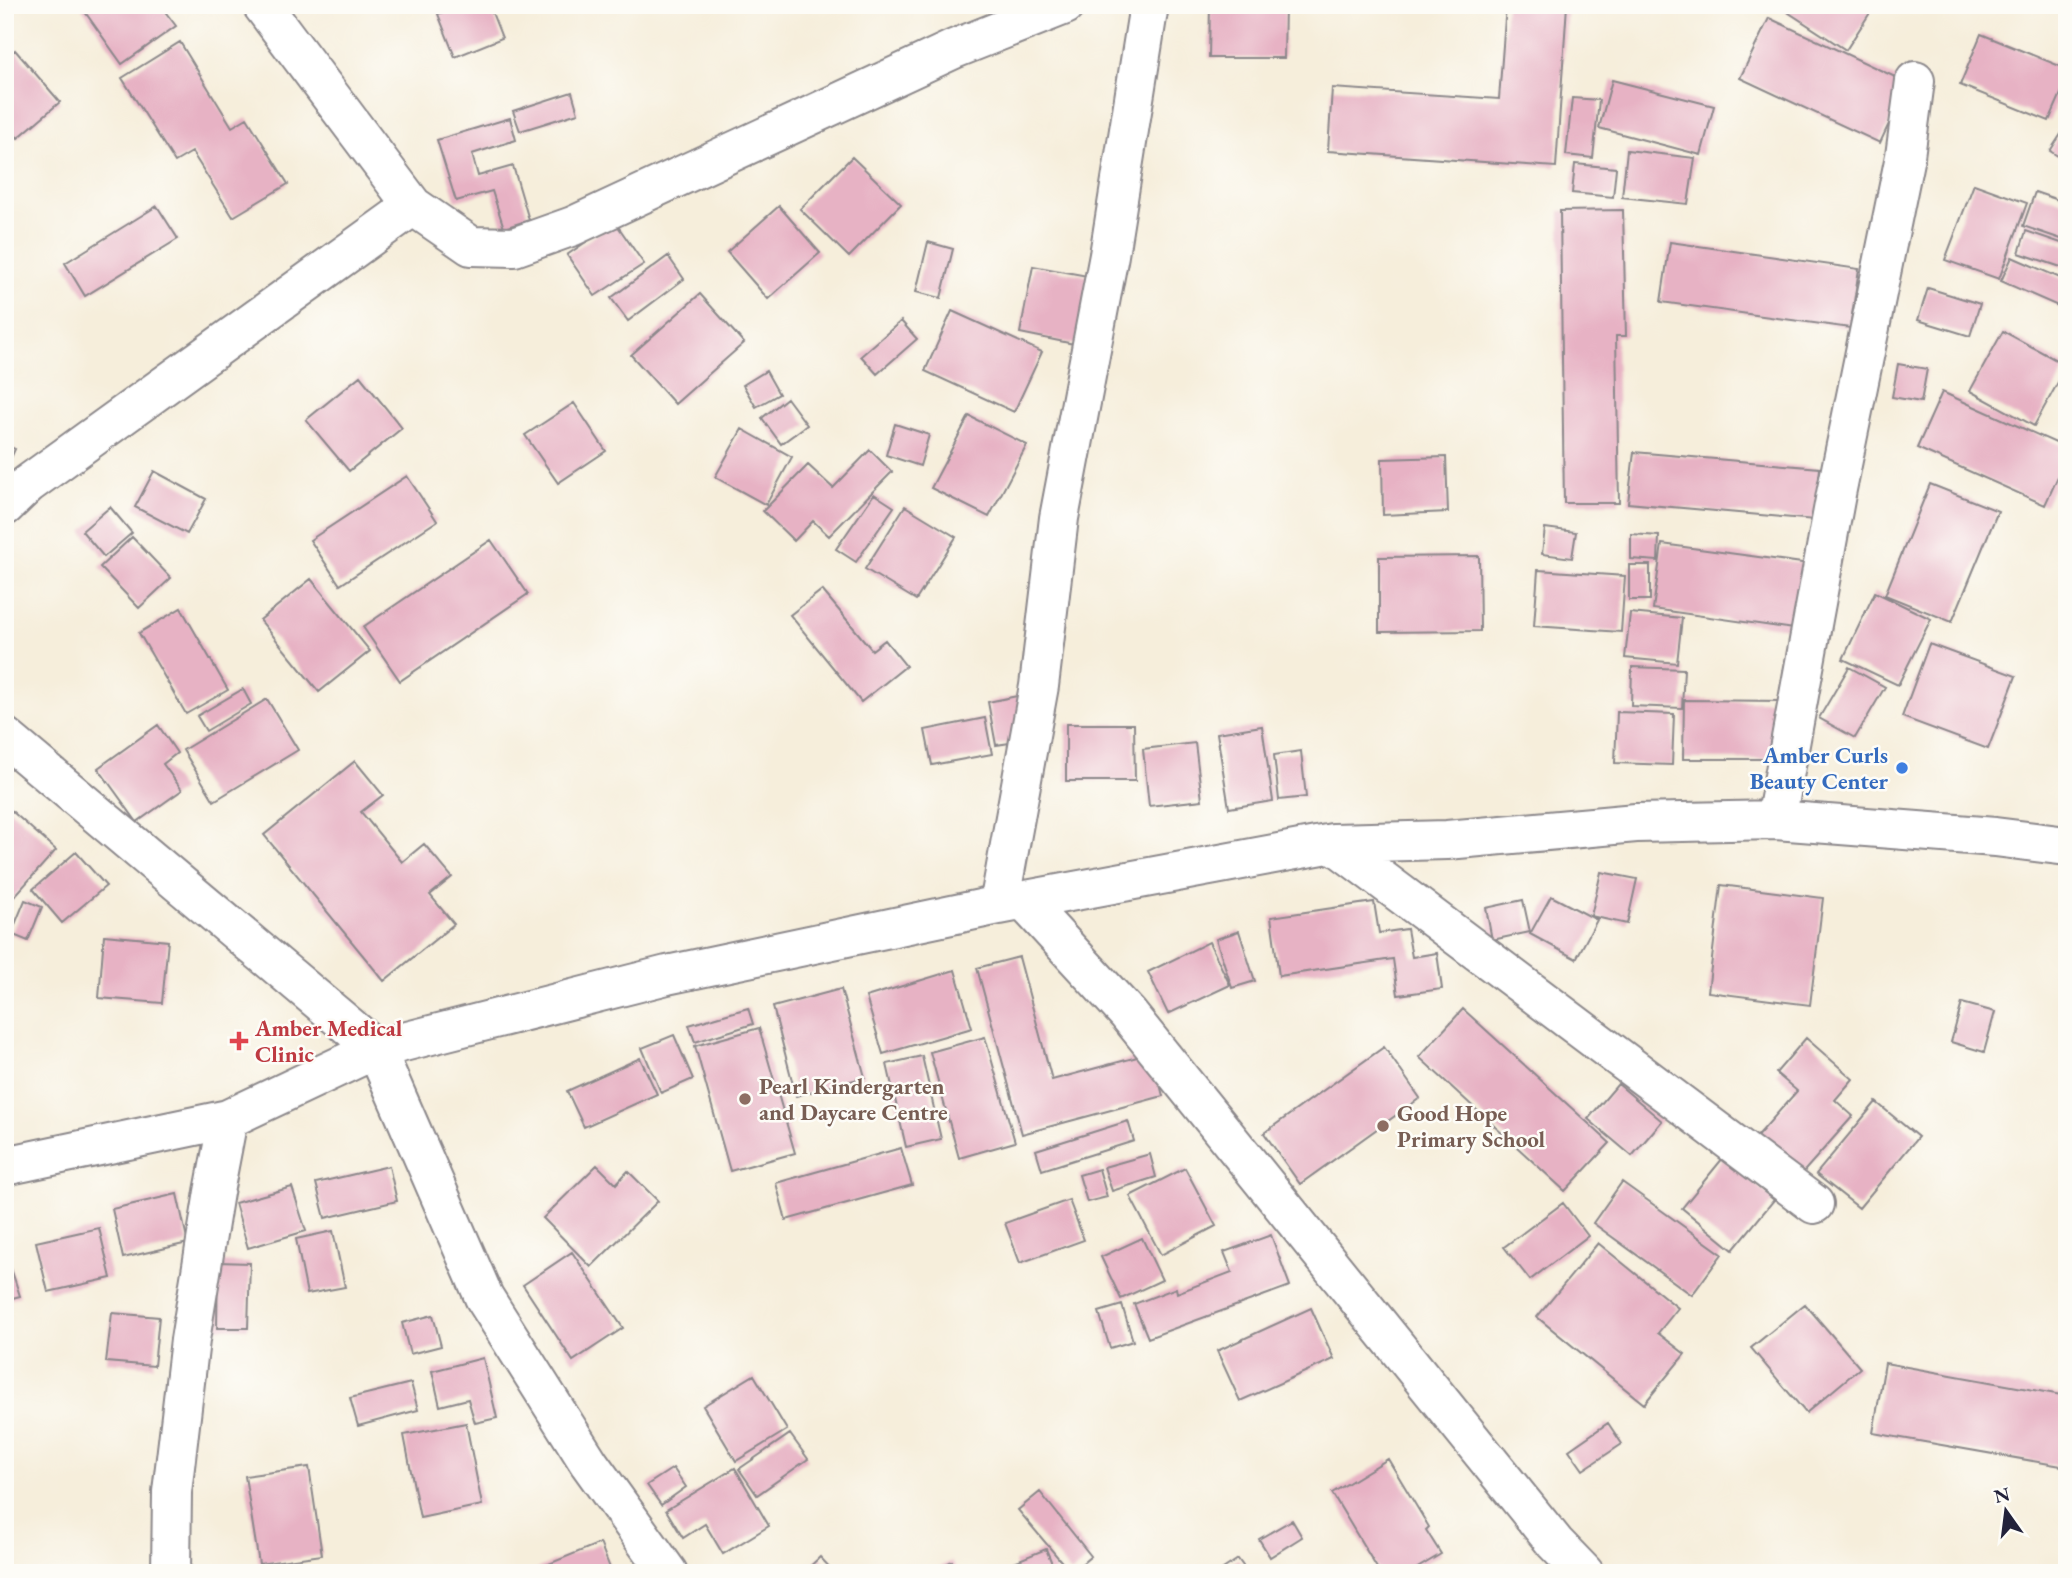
<svg xmlns="http://www.w3.org/2000/svg" width="2072" height="1578" font-family="'EB Garamond',serif">
<style>
.building{fill:#e7b2c4}
.lines{fill:none;stroke-linecap:round;stroke-linejoin:round}
.minor-casing{stroke:#8c888b;stroke-width:42}
.minor{stroke:#fff;stroke-width:38}
.shop-dot{fill:#3f7fe0;stroke:#fdfcf7;stroke-width:2.5}
.health-dot{fill:#e0444e;stroke:#fdfcf7;stroke-width:2.5}
.education-dot{fill:#8d6e63;stroke:#fdfcf7;stroke-width:2.5}
.labels{text-anchor:middle;dominant-baseline:central;stroke-width:5;stroke-linejoin:round;paint-order:stroke}
.shop-label{font-size:23px;font-weight:bold;fill:#366cbe;stroke:#fdfcf7;text-anchor:end}
.health-label{font-size:23px;font-weight:bold;fill:#be3a42;stroke:#fdfcf7;text-anchor:start}
.education-label{font-size:23px;font-weight:bold;fill:#785e54;stroke:#fdfcf7;text-anchor:start}
</style>
<rect width="100%" height="100%" fill="#fdfcf7"/>
<filter id="ink" filterUnits="userSpaceOnUse"><feTurbulence type="fractalNoise" baseFrequency=".0143" numOctaves="2"/><feDisplacementMap in="SourceGraphic" scale="14" xChannelSelector="R" yChannelSelector="G"/><feConvolveMatrix kernelMatrix="1 2 1 2 8 2 1 2 1" color-interpolation-filters="sRGB"/></filter>
<filter id="wash" filterUnits="userSpaceOnUse"><feTurbulence type="fractalNoise" baseFrequency=".00686" numOctaves="4" result="noise"/><feDisplacementMap in="SourceGraphic" scale="28" xChannelSelector="R" yChannelSelector="G"/><feGaussianBlur stdDeviation="1.57" result="paint"/><feColorMatrix in="noise" values="0 0 0 0 0 0 0 0 0 0 0 0 0 0 0 0 0 1.4 0 .05"/><feComposite in="paint" operator="in"/></filter>
<g filter="url(#wash)">
<rect width="100%" height="100%" fill="#f6eedb"/>
<g id="blocks">
<path class="building" d="M80,5H160L176,26L122,64Z
M459,5H489L502,38L455,57L438,14Z
M1210,5H1285L1284,58H1209Z
M1506,5H1567L1556,167L1328,151L1332,88L1499,99Z
M1777,5H1875L1846,50Z
M1769,18L1908,83L1880,143L1740,78Z
M1981,34L2067,69V80L2049,121L1960,85Z
M180,42L232,127L247,118L288,184L233,217L192,152L175,162L122,78Z
M15,50L60,102L18,138L5,124V58Z
M1612,80L1714,106L1701,155L1599,128Z
M572,92L578,113L520,131L513,111Z
M1572,98L1599,100L1593,158L1566,155Z
M510,118L516,140L472,154L478,176L513,166L529,220L504,228L492,191L456,201L437,140Z
M2067,125V162L2050,151Z
M1627,150L1695,158L1688,204L1622,197Z
M852,157L901,204L849,257L800,209Z
M1575,164L1616,168L1613,197L1572,193Z
M1974,184L2027,203L1999,279L1945,260Z
M2035,192L2067,203V241L2023,226Z
M157,206L178,239L85,296L65,263Z
M779,206L820,253L768,299L727,252Z
M1623,210L1626,336H1616L1619,503H1564L1560,211Z
M615,222L644,264L595,296L567,255Z
M2026,231L2067,245V269L2019,253Z
M928,242L953,249L941,298L916,292Z
M1670,242L1859,269L1850,328L1661,302Z
M668,256L684,279L628,321L611,298Z
M2012,257L2067,281V310L2001,281Z
M1033,266L1093,277L1079,345L1020,333Z
M1928,288L1980,304L1970,336L1918,320Z
M700,294L744,343L675,404L631,355Z
M952,311L1042,352L1014,412L925,371Z
M901,321L917,339L877,374L861,356Z
M2003,331L2067,366L2034,426L1970,391Z
M1898,364L1927,369L1921,402L1892,397Z
M766,371L779,394L756,407L743,385Z
M360,376L402,428L349,471L306,420Z
M1942,392L2067,448V457L2045,505L1917,448Z
M787,398L807,425L781,444L762,418Z
M574,403L606,451L558,483L525,435Z
M969,416L1027,445L989,517L931,488Z
M895,424L929,435L920,466L886,455Z
M742,429L792,457L766,505L715,477Z
M5,445L15,449L5,471Z
M870,450L892,472L829,536L813,521L794,541L763,511L808,465L833,488Z
M1634,452L1820,468L1815,520L1628,503Z
M1446,457L1448,512L1383,515L1382,459Z
M154,471L206,499L187,534L135,507Z
M407,476L437,521L340,585L310,540Z
M1930,484L1998,511L1952,622L1885,595Z
M874,494L894,507L856,562L836,549Z
M905,506L956,537L916,600L865,569Z
M110,507L132,533L104,557L82,531Z
M1545,528L1576,532L1572,558L1542,554Z
M1631,534L1659,536L1658,561L1631,559Z
M132,537L171,578L139,608L100,567Z
M491,540L528,594L400,681L363,627Z
M1662,544L1817,565L1808,631L1653,609Z
M1479,556L1480,631L1379,632V557Z
M1629,565H1650V600H1629Z
M1538,570L1625,576L1621,632L1534,626Z
M311,579L370,651L319,692L260,620Z
M822,590L872,650L885,640L906,666L861,702L790,615Z
M1875,592L1931,619L1898,685L1843,659Z
M181,608L228,690L186,714L139,633Z
M1630,613L1682,618L1677,663L1625,658Z
M1929,644L2016,676L1988,749L1902,717Z
M1632,667L1684,669L1682,708L1631,706Z
M1849,667L1885,687L1855,738L1819,718Z
M243,689L251,704L206,731L197,716Z
M1022,695L1030,740L996,745L988,702Z
M267,699L298,750L214,801L183,750Z
M1684,700L1783,701L1782,759H1683Z
M1617,712L1674,714L1672,765L1615,763Z
M985,718L992,754L932,765L925,730Z
M1066,724H1134L1135,781H1066Z
M158,725L177,753L163,764L182,790L137,822L98,768Z
M1262,726L1273,801L1229,808L1217,733Z
M1195,743L1202,800L1149,806L1143,749Z
M1301,751L1306,797L1279,800L1274,755Z
M355,761L383,795L361,812L402,862L424,844L452,877L430,895L454,924L384,981L264,835Z
M5,805L56,850L5,907Z
M76,852L106,886L62,923L33,889Z
M1601,872L1637,879L1627,924L1591,916Z
M1721,885L1823,898L1810,1005L1708,992Z
M1551,896L1597,920L1576,959L1530,934Z
M25,900L42,907L28,941L11,934Z
M1523,900L1530,932L1492,940L1486,908Z
M1374,902L1379,933L1407,929L1412,957L1437,953L1442,989L1398,995L1393,959L1279,976L1271,917Z
M1239,931L1255,981L1232,988L1216,939Z
M104,935L168,941L162,1003L99,998Z
M1209,942L1230,985L1168,1014L1148,972Z
M1019,957L1052,1080L1152,1053L1163,1096L1022,1134L977,968Z
M955,970L972,1028L883,1054L866,997Z
M841,989L865,1077L796,1096L773,1007Z
M1962,1003L1995,1012L1984,1052L1951,1042Z
M748,1008L753,1024L695,1042L689,1025Z
M1463,1009L1610,1143L1565,1191L1419,1057Z
M759,1028L795,1153L730,1171L695,1046Z
M674,1035L693,1079L661,1093L642,1048Z
M985,1037L1015,1142L959,1158L930,1052Z
M1806,1038L1853,1079L1835,1100L1853,1116L1798,1178L1754,1140L1797,1091L1776,1073Z
M1384,1047L1420,1098L1300,1184L1264,1133Z
M922,1056L941,1139L906,1147L887,1064Z
M640,1058L657,1094L584,1127L567,1091Z
M1618,1084L1662,1121L1632,1156L1588,1119Z
M1876,1102L1918,1137L1859,1208L1816,1174Z
M1128,1121L1134,1141L1042,1170L1036,1150Z
M901,1148L912,1185L786,1220L776,1183Z
M1150,1154L1156,1177L1112,1191L1104,1167Z
M1723,1158L1774,1200L1733,1250L1682,1208Z
M597,1165L616,1184L628,1171L658,1201L591,1267L543,1218Z
M389,1166L397,1201L325,1218L316,1183Z
M1185,1168L1216,1226L1161,1255L1130,1196Z
M1099,1169L1107,1197L1087,1202L1079,1175Z
M1622,1182L1722,1254L1692,1295L1593,1223Z
M292,1187L306,1231L248,1248L235,1203Z
M177,1194L188,1243L123,1258L112,1209Z
M1069,1200L1084,1240L1020,1263L1005,1223Z
M1563,1203L1588,1236L1530,1280L1504,1247Z
M99,1228L111,1278L48,1292L36,1242Z
M333,1231L345,1287L307,1294L296,1239Z
M1271,1235L1290,1286L1148,1338L1134,1304L1176,1288L1177,1293L1232,1272L1224,1252Z
M1142,1238L1162,1280L1121,1299L1101,1257Z
M1598,1243L1678,1308L1658,1333L1685,1354L1644,1404L1537,1317Z
M5,1250L20,1296L5,1300Z
M572,1252L623,1328L573,1361L523,1285Z
M218,1262L250,1263L248,1328H217Z
M1805,1304L1860,1368L1806,1413L1751,1348Z
M1122,1305L1133,1341L1110,1348L1099,1312Z
M1311,1308L1334,1359L1240,1401L1217,1351Z
M112,1313L159,1317L154,1366L106,1362Z
M433,1315L441,1346L410,1354L402,1323Z
M483,1358L497,1418L475,1423L468,1399L440,1406L432,1371Z
M1885,1363L2067,1396V1467L1873,1433Z
M754,1375L787,1430L736,1461L703,1406Z
M411,1383L418,1410L358,1426L350,1398Z
M466,1423L482,1505L420,1518L404,1435Z
M1608,1423L1622,1444L1583,1470L1569,1450Z
M790,1434L808,1459L757,1495L739,1469Z
M1388,1459L1429,1527L1426,1530L1441,1554L1409,1573H1380L1332,1493Z
M309,1467L322,1555L259,1564L245,1476Z
M673,1468L686,1487L661,1505L647,1485Z
M735,1468L769,1526L723,1554L705,1524L683,1538L666,1510Z
M1040,1492L1091,1556L1071,1573L1018,1510Z
M1292,1520L1302,1537L1270,1557L1259,1539Z
M600,1543L612,1573H535L534,1570Z
M1046,1549L1056,1573H1017L1014,1562Z
M820,1557L835,1573H803Z
M1238,1559L1248,1573H1217Z
M952,1561L958,1573H928Z"/>
</g>
</g>
<g filter="url(#ink)">
<use href="#blocks" fill-opacity="0" stroke="#8c888b" stroke-width="2"/>
<g class="lines">
<defs>
<path id="minor" d="M262,5L413,206
M5,506L28,484L413,206L471,246L514,247L573,226L954,49L1065,5
M5,737L376,1049L484,1297L589,1463L668,1573
M1776,820L1836,494L1905,156L1915,81
M1333,843L1814,1204
M1024,901L1128,1014L1555,1543L1584,1573
M999,905L1039,686L1059,518L1109,255L1149,5
M5,1166L228,1119L376,1049L667,975L999,905L1333,843L1447,840L1636,823L1776,820L1995,837L2067,846
M171,1573L172,1492L190,1340L214,1192L228,1119"/>
</defs>
<use href="#minor" class="minor-casing"/>
<use href="#minor" class="minor"/>
</g>
</g>
<circle class="shop-dot" cx="1902" cy="768" r="7"/>
<path class="health-dot" d="M235.5 1030.5h7v7h7v7h-7v7h-7v-7h-7v-7h7z"/>
<g class="education-dot">
<circle cx="745" cy="1099" r="7"/>
<circle cx="1383" cy="1126" r="7"/>
</g>
<g class="labels">
<g class="shop-label">
<text x="1888" y="755">Amber Curls<tspan x="1888" dy="26">Beauty Center</tspan></text>
</g>
<g class="health-label">
<text x="255" y="1028">Amber Medical<tspan x="255" dy="26">Clinic</tspan></text>
</g>
<g class="education-label">
<text x="759" y="1086">Pearl Kindergarten<tspan x="759" dy="26">and Daycare Centre</tspan></text>
<text x="1397" y="1113">Good Hope<tspan x="1397" dy="26">Primary School</tspan></text>
</g>
</g>
<rect width="2072" height="1578" fill="none" stroke="#fdfcf7" stroke-width="28"/>
<g transform="translate(2006 1511) rotate(346)" stroke="#fdfcf7" stroke-width="5" paint-order="stroke">
<path d="M0-5L12 26L0 18L-12 26Z" fill="#22223b"/>
<text y="-10" font-size="19" font-weight="bold" text-anchor="middle" fill="#22223b">N</text>
</g>
</svg>
